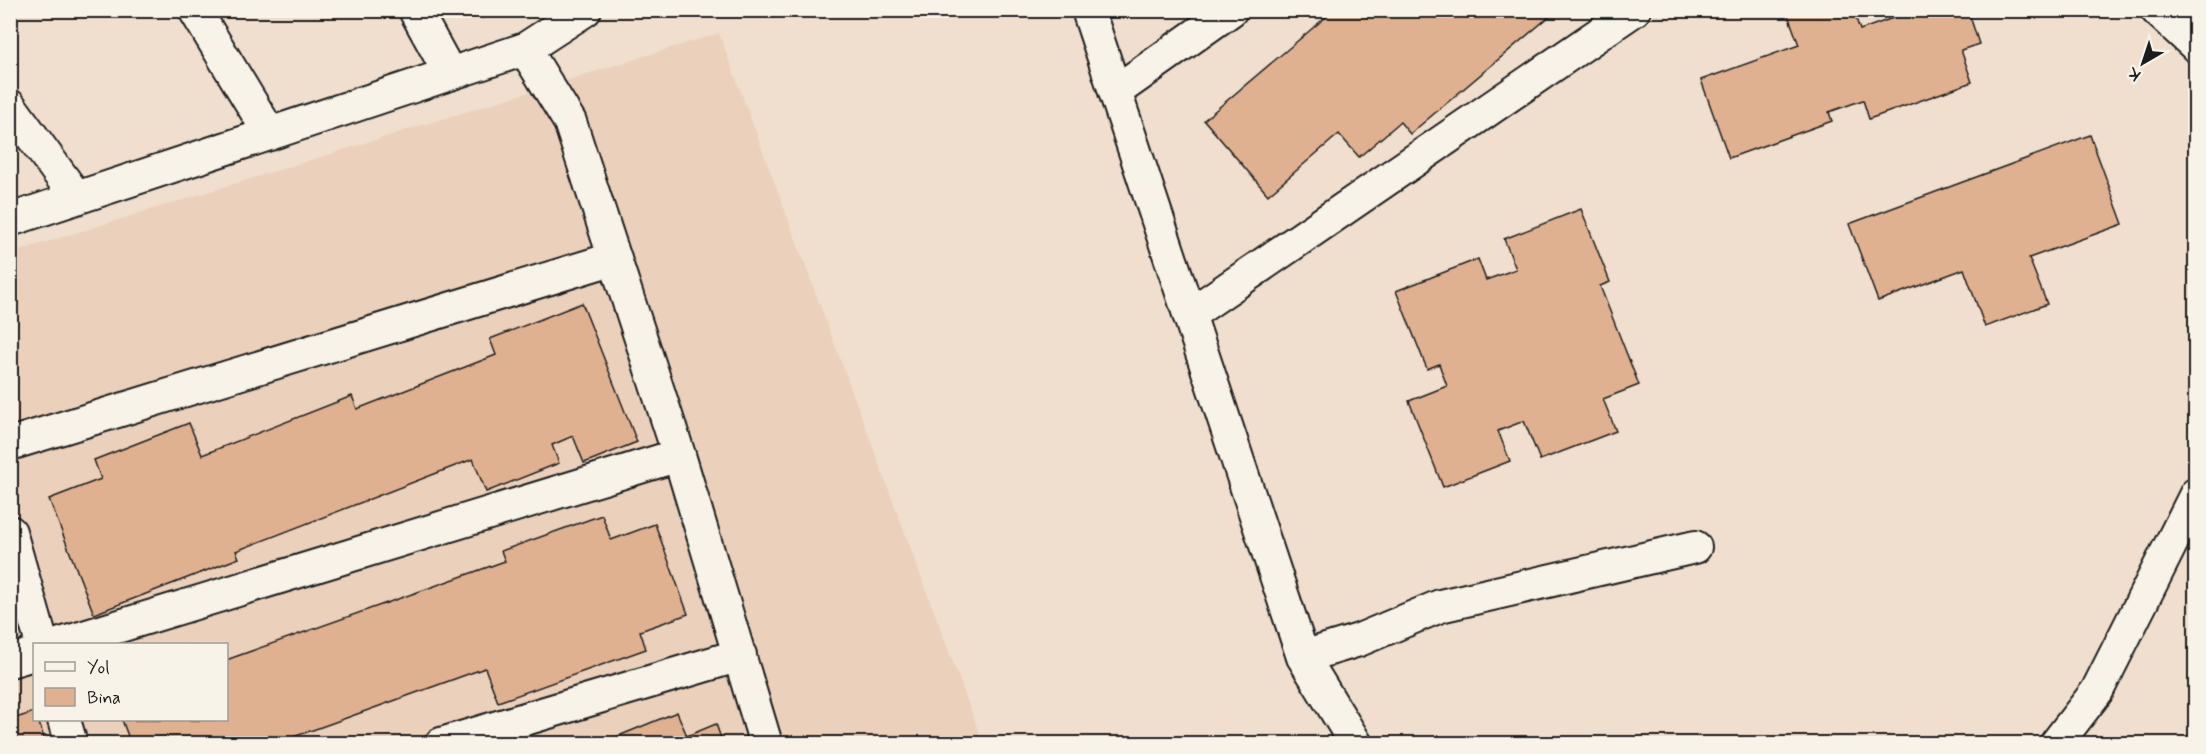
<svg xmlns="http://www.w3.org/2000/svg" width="2206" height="754" font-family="Mynerve,sans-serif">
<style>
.built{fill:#ebd1bc;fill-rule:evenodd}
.building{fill:#e0b191;stroke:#1c1c1c;stroke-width:1.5}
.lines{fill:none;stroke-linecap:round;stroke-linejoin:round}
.street-casing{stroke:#1c1c1c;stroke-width:36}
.street{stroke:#f7f3e8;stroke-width:32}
</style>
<rect width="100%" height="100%" fill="#f0dfce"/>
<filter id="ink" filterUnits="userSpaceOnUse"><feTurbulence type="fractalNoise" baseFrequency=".0167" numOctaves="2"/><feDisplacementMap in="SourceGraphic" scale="12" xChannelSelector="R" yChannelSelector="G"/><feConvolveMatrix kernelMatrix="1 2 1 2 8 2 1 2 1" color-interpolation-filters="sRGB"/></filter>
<g filter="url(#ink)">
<path class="built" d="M719,33L983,743L11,744V253ZM34,644H226V720H34Z"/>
<path class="building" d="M478,10H498L482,18Z
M1322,10H1557L1410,134L1400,122L1359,157L1339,134L1268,195L1204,120L1327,16Z
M1786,10H1853L1860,30L1915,10H1968L1979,44L1961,50L1972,82L1869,119L1863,100L1829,112L1832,121L1729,158L1701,80L1799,45Z
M2090,135L2123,224L2029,258L2047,304L1985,327L1964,269L1878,301L1849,224Z
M1581,209L1610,282L1600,286L1639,385L1603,399L1616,431L1540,460L1524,421L1498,431L1510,461L1443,487L1409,401L1447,386L1439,364L1427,369L1396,291L1478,259L1486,280L1516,269L1504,239Z
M582,303L637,442L584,463L573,436L552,445L559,463L486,492L473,459L236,551L239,558L94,614L49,499L101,479L94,460L189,423L202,455L352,396L357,409L496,355L490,339Z
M602,515L611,540L655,524L688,614L640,631L646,649L498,702L485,668L274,744H131L122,720H226V660L505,561L501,551Z
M34,712V720H38L46,744H10V720Z
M677,712L687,736L716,724L723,744H599Z"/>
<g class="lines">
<defs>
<path id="street" d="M195,10L270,134
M415,10L450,74
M1088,10L1303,657L1356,744
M2157,10L2196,46
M525,49L570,122L679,455L766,744
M1115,92L1231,10
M10,106L77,198
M10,220L525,49L585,10
M1189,315L1634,10
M10,444L615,258
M10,532L42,644
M61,644L679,455
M1303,657L1359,640L1440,606L1695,547
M10,661L34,654
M64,720L71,744
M441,744L740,655
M2056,744L2097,691L2196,494"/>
</defs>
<use href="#street" class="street-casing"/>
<use href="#street" class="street"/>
</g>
</g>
<rect width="2206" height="754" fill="none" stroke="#f7f3e8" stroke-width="36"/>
<rect x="18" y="18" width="2170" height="718" fill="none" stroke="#1c1c1c" stroke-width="2" filter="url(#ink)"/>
<rect x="33" y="643" width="195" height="78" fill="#f7f3e8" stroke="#9f9d96" stroke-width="1.5"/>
<rect x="45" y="662" width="30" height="9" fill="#f7f3e8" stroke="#9f9d96" stroke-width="1.5"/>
<text x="87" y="673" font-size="18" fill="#1c1c1c">Yol</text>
<rect x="45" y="688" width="30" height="18" fill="#e0b191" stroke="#9f9d96" stroke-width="1.5"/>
<text x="87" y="703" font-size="18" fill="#1c1c1c">Bina</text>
<g transform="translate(2143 63) rotate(219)" stroke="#f7f3e8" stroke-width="4.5" paint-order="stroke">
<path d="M0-4.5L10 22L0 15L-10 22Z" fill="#1c1c1c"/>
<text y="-9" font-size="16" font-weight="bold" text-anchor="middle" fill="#1c1c1c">K</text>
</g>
</svg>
